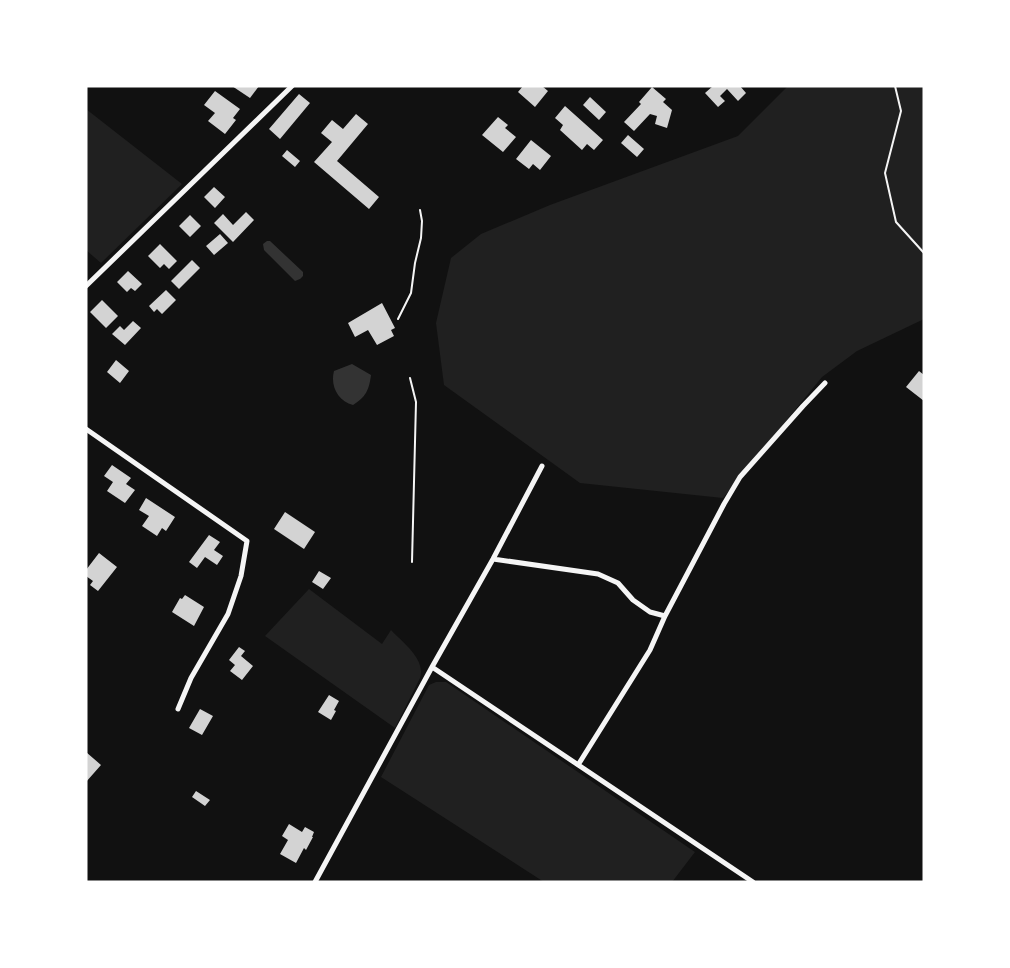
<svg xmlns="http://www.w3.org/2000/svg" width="1010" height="968" font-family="'DejaVu Sans',sans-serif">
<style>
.green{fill:#202020}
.water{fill:#333}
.building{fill:#d3d3d3}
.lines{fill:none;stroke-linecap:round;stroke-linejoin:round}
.path{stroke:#f5f5f5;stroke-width:2}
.minor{stroke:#f5f5f5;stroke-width:5}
</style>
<rect width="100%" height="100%" fill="#111"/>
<path class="green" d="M788,86H924V319L857,351L822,377L723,498L580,483L444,385L436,323L451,258L481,234L550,205L738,136Z
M86,109L182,184L101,263L86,250Z
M309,589L382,644L391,630C403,643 426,659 420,678L395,728L265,636Z
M436,682H446L695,852L672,882H544L381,777L429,685Z"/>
<path class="water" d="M267,241H270L303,272V276L300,279L295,281L264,250L263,244Z
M352,364L371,375C369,390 366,397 353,405C338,401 330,386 334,371Z"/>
<path class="building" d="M232,86H259L250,98Z
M523,86H542L548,91L535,107L518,92Z
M713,86H740L746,93L738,101L727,89L720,96L725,101L718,107L705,93Z
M652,87L666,99L663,102L672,110L667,128L655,124L657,116L650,114L634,131L624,122L641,104L639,102Z
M215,91L240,109L233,118L236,120L225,134L208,121L215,113L204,105Z
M299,94L310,103L280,139L269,129Z
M590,97L606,112L599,120L583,105Z
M565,106L603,140L594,150L587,144L582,150L560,130L563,125L555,118Z
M356,114L368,124L337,161L379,197L369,209L314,162L332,142L321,133L332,120L343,129Z
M498,117L508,125L505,128L516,137L503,152L482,135Z
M628,135L644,149L637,157L621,143Z
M531,140L551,156L540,170L533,164L529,169L516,159Z
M287,150L300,161L295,167L282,156Z
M214,187L225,197L215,208L204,197Z
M246,212L254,220L233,242L214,223L223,214L233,225Z
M190,215L201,226L190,237L179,226Z
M220,234L228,243L214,255L206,246Z
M160,244L177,261L169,269L164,264L160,268L148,256Z
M192,260L200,268L179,289L171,281Z
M128,271L142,284L135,291L131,288L127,292L117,282Z
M166,290L176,300L162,314L157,309L154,312L149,306Z
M102,300L118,316L106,328L90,312Z
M382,303L395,328L391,330L394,336L377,345L368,330L355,337L348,323Z
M133,321L141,328L125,345L112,334L120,326L124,330Z
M116,360L129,371L120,383L107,372Z
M919,371L924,375V401L906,387Z
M112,465L131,478L126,484L135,490L125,503L107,491L113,482L104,476Z
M146,498L175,517L166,531L162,528L157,536L142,526L149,516L139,510Z
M285,512L315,532L304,549L274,529Z
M209,535L220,542L214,550L223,556L217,565L205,557L197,568L189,562Z
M99,553L117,567L98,591L90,585L93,581L86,576V570Z
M319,571L331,578L323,589L312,582Z
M185,595L204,607L194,626L172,612L180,598L182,599Z
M239,647L245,651L241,656L253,666L242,680L230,671L235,665L229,660Z
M329,695L339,701L334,710L336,711L331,720L318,712Z
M200,709L213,716L202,735L189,728Z
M86,752L101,765L86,782Z
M196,791L210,800L205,806L192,797Z
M289,824L302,832L305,827L314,832L312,837H313L306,850L304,848L296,863L280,854L288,840L282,836Z"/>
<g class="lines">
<path class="path" d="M895,86L901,111L885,173L896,222L924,253
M398,319L411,293L415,263L421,238L422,221L420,210
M410,378L416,402L412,562"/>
<path class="minor" d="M86,286L292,86
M86,429L247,541L241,576L228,614L191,678L178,709
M493,559L598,574L618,583L633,600L650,612L665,616L724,504L740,477L803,406L825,383
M432,667L753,882
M578,765L650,650L665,616
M315,882L432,667L493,559L542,466"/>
</g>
<rect width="1010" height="968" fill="none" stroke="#ffffff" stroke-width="175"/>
</svg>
